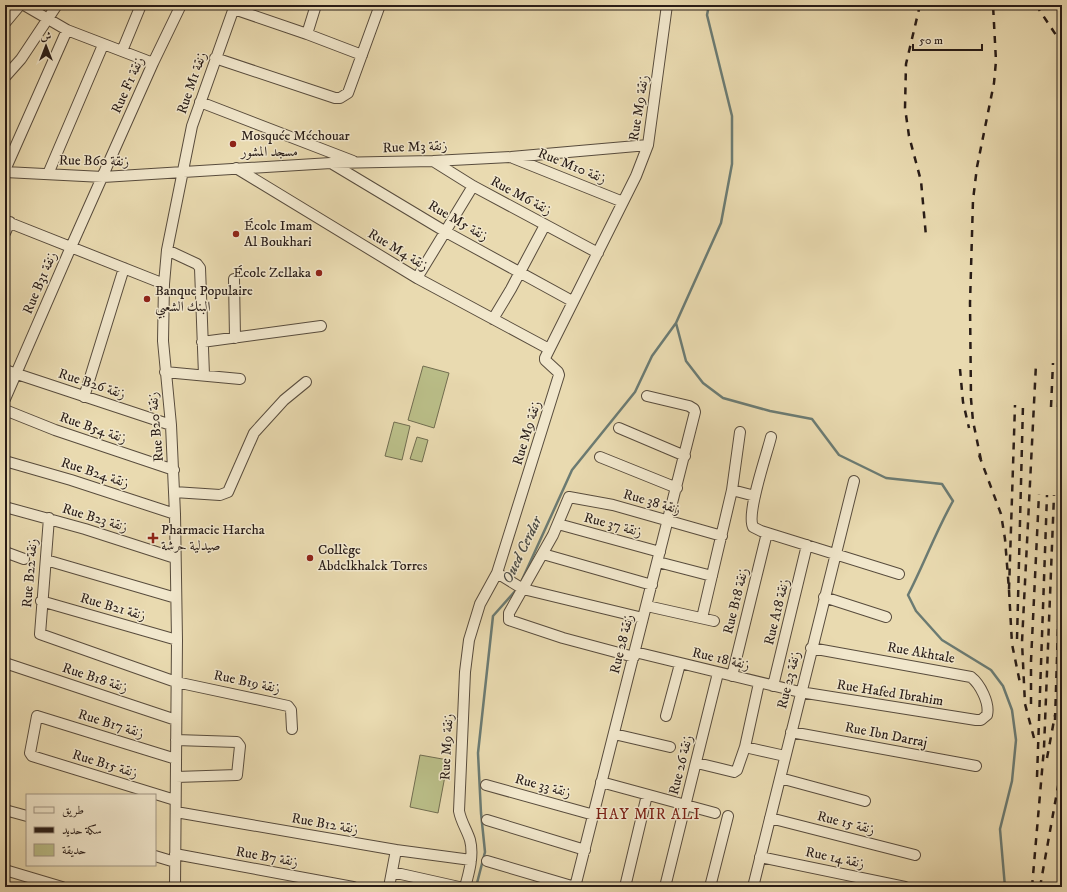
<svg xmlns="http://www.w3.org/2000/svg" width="1067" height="892" font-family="'IM FELL DW Pica',Amiri,serif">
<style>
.green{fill:#babe88;stroke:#716d50}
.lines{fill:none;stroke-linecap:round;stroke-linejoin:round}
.stream{stroke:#6b7b73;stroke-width:2.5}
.minor-casing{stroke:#584c3d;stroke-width:12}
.minor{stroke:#f1e7cc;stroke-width:10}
.rail{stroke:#281c17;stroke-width:2.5;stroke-dasharray:7 7;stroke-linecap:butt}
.poi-dot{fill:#8f2418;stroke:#f1e7cc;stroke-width:1.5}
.labels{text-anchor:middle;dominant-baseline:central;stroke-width:3;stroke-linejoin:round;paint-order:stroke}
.street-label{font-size:14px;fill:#281c17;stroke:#f1e7cc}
.poi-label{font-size:14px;fill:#281c17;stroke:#f1e7cc;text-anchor:start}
.water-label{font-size:15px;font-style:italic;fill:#4a4b45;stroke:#f1e7cc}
.neighbourhood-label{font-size:15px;letter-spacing:1px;fill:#7a1f14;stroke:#f1e7cc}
</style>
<rect width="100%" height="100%" fill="#e9dab0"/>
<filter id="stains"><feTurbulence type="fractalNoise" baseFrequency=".005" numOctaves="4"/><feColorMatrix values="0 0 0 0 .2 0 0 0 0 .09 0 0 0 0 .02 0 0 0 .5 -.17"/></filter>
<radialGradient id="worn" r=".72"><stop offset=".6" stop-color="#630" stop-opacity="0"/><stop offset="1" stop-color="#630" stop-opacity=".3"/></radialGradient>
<path class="green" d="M423,366L449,373L434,428L408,420Z
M394,422L410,426L402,460L385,456Z
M417,437L428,440L422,462L410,459Z
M420,755L448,760L438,813L410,807Z"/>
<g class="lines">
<path class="stream" d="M709,5L707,15L732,116V164L721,223L676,323L686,361L703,383L723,398L770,411L812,419L839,455L886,478L942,484L953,501C936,531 924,564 908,595L916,611L942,640L991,670L1003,686L1012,710L1016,740L1012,781L1000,829L1005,887
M522,580L572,470L635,392L652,356L676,323
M476,887L485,852L481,813L478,753L493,616L517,589"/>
<defs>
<path id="minor" d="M24,5L67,30L153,63
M234,9L307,34L362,55
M5,23L20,5
M307,34L316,5
M122,51L141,5
M215,58L335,98H340L348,93L380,5
M5,77L21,59L57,5
M200,102L353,161
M513,158L623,202
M433,161L473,186L598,253
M331,163L446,232L572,301
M236,168L417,278L549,349
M5,170L67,30
M5,172L103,177L331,163L433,161L511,157L648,145
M48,174L103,45
M5,221L164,284
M5,233L10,222
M167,250L197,264L200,268L204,375
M417,278L473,186
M234,279L235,338
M493,319L511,289L545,225
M202,342L321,326
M5,370L171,425
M165,372L240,379
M84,397L124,268
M5,399L71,247L153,63L181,5
M5,410L55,430L174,470
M619,428L685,456
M771,437C767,454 746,513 753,527L761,531L899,574
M600,457L677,488
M5,461L71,480L175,514
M732,490L755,496
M174,492L220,495L228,492L254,433L284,400L306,382
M5,507L85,529L175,558
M49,518L40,634L176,682L288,706L291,710L292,729
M558,524L660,552
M5,552L24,559
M543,554L652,585
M46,560L176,598
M658,562L712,576
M497,573L523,589L643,618
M824,597L886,617
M41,601L177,640
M647,606L714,621
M702,618L732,490L740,432
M635,652L800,692L976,720H981L987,715C990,703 980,684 971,677L811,648
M634,657L563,638L509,620V613L553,535L569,497L613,505L722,536
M5,663L176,720
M732,676L767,533
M773,686L807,545
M666,716L680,664
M791,732L976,766
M614,734L670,747
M745,747L785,756
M697,763L734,772L737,770L745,747L759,683
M176,777L237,775L240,746L237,742L176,740
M780,778L865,801
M601,782L715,813
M486,785L594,815
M175,800L32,756L30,753L37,716L176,759
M5,810L27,816
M176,812L396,850L471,860
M770,818L915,855
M487,820L585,850
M175,854L353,887
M155,856L175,862
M760,857L905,887
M487,861L575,887
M5,870L62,887
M392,872L459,887
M175,887L177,640L175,514L171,425L163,341L164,284L167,250L192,126L235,5
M389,887L396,850
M465,887C469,873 474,855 470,840C467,830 461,822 459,811L465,672L469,640L480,604L497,573L559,375L558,372L545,360V358L636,176L648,145L667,5
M575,887L695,412L694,409L689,406L647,396
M625,887L647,795
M665,887L718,673
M710,887L728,816
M753,887L854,481"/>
</defs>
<use href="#minor" class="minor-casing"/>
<use href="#minor" class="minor"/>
<path class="rail" d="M920,5L906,64L905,108L909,136L921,181L926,236
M1036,5L1062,44
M960,369L963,402L969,428
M1051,407L1053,363
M1058,407L1060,364
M979,455L1001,514L1005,539L1009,590L1015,405
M981,460L973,421L971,399L970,303L973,200L977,167L994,83L996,61L993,5
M1009,590L1012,644L1020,683
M1017,639L1023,405
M1031,704V661L1039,494
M1055,720L1062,505
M1034,738L1025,704L1022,642L1036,364
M1047,758L1055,715
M1037,777L1047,495
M1032,887L1044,748L1054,495
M1040,887L1062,764"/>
</g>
<g class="poi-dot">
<circle cx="233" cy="144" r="4"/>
<circle cx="236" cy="234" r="4"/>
<circle cx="319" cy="273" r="4"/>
<circle cx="147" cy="299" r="4"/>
<path d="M151 532h4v4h4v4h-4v4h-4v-4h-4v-4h4z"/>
<circle cx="310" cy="558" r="4"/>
</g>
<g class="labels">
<g class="street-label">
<text transform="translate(192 83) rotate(-71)">Rue M1 زنقة</text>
<text transform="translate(128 85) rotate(-66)">Rue F1 زنقة</text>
<text transform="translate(639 108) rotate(-81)">Rue M9 زنقة</text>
<text transform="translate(415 147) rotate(-2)">Rue M3 زنقة</text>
<text transform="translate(94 161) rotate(1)">Rue B60 زنقة</text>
<text transform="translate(572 166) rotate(22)">Rue M10 زنقة</text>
<text transform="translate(521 196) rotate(28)">Rue M6 زنقة</text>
<text transform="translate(458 221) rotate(30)">Rue M5 زنقة</text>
<text transform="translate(398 250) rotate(31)">Rue M4 زنقة</text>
<text transform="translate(40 283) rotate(-67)">Rue B31 زنقة</text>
<text transform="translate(92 384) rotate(18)">Rue B26 زنقة</text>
<text transform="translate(156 427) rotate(-95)">Rue B20 زنقة</text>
<text transform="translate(93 428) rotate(19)">Rue B54 زنقة</text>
<text transform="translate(527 433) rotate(-73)">Rue M9 زنقة</text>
<text transform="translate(95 473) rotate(18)">Rue B24 زنقة</text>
<text transform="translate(652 502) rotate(16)">Rue 38 زنقة</text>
<text transform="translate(95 518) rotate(17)">Rue B23 زنقة</text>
<text transform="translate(613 525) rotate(15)">Rue 37 زنقة</text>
<text transform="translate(30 573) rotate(-85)">Rue B22 زنقة</text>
<text transform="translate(736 601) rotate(-76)">Rue B18 زنقة</text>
<text transform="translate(113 607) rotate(16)">Rue B21 زنقة</text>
<text transform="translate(777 612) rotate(-76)">Rue A18 زنقة</text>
<text transform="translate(622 644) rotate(-76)">Rue 28 زنقة</text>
<text transform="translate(921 653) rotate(10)">Rue Akhtale</text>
<text transform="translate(721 659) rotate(13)">Rue 18 زنقة</text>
<text transform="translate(95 678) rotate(18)">Rue B18 زنقة</text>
<text transform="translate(789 680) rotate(-76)">Rue 23 زنقة</text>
<text transform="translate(247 682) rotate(12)">Rue B19 زنقة</text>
<text transform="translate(890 693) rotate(9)">Rue Hafed Ibrahim</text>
<text transform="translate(111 724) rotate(17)">Rue B17 زنقة</text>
<text transform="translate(886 735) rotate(11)">Rue Ibn Darraj</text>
<text transform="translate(447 747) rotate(-87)">Rue M9 زنقة</text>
<text transform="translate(105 764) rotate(17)">Rue B15 زنقة</text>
<text transform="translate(681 765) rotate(-76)">Rue 26 زنقة</text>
<text transform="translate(543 786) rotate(15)">Rue 33 زنقة</text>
<text transform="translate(846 823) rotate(14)">Rue 15 زنقة</text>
<text transform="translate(325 824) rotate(10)">Rue B12 زنقة</text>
<text transform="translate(267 857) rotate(10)">Rue B7 زنقة</text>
<text transform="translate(835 858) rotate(12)">Rue 14 زنقة</text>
</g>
<g class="poi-label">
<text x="241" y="136">Mosquée Méchouar<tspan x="241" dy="16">مسجد المشور</tspan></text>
<text x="244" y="226">École Imam<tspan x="244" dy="16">Al Boukhari</tspan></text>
<text x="311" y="273" text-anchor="end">École Zellaka</text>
<text x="155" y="291">Banque Populaire<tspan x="155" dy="16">البنك الشعبي</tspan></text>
<text x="161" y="530">Pharmacie Harcha<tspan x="161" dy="16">صيدلية حرشة</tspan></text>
<text x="318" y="550">Collège<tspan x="318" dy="16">Abdelkhalek Torres</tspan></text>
</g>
<g class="water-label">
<text transform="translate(522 550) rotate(-64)">Oued Cerdar</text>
</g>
<g class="neighbourhood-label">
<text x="648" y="814">HAY MIR ALI</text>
</g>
</g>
<rect width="1067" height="892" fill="none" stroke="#e9dab0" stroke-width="20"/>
<rect x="6" y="6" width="1055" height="880" fill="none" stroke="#281c17" stroke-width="2"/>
<rect x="10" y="10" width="1047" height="872" fill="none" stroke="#281c17"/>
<rect x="26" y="794" width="130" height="72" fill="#f1e7cc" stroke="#a19684"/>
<rect x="34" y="807" width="20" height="6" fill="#f1e7cc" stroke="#a19684"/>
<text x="62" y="814" font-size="12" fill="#281c17">طريق</text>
<rect x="34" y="827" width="20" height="6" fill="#281c17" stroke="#a19684"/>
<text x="62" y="834" font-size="12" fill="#281c17">سكة حديد</text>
<rect x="34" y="844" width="20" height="12" fill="#babe88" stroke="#a19684"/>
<text x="62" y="854" font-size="12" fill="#281c17">حديقة</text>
<g transform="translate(46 46)" stroke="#f1e7cc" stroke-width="3" paint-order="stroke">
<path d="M0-3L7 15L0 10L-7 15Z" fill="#281c17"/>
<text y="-6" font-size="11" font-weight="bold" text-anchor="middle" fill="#281c17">ش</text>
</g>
<path d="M913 44v6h69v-6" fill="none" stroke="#281c17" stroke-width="2"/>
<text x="919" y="44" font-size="12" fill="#281c17" stroke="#f1e7cc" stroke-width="3" paint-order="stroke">50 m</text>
<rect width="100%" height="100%" filter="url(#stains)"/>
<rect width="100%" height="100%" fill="url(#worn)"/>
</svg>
